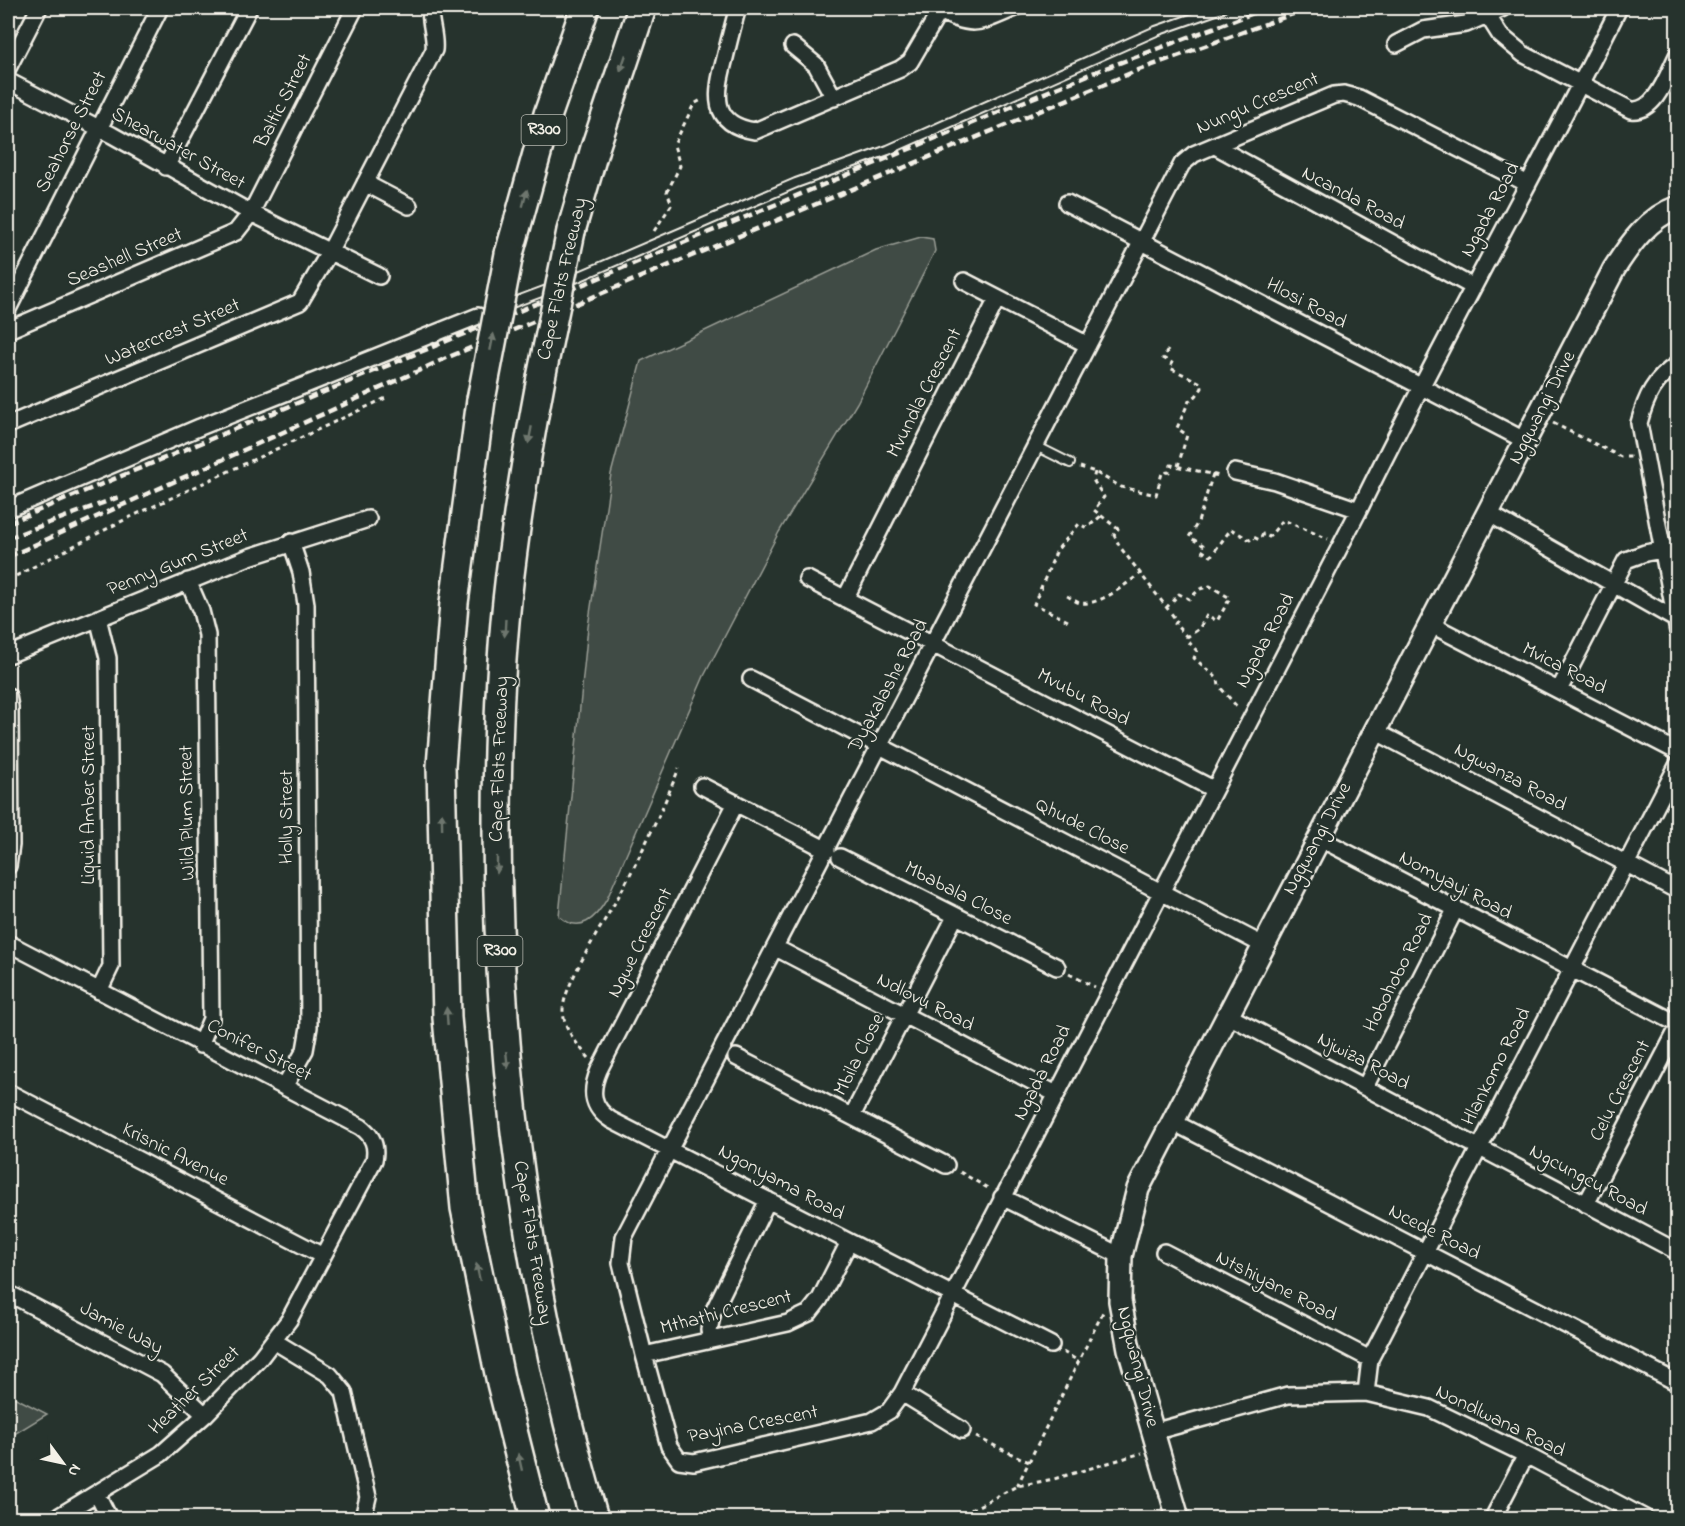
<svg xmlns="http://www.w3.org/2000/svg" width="1685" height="1526" font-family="'Indie Flower',sans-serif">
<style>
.green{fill:#414b45;stroke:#9a9e96;stroke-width:1.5}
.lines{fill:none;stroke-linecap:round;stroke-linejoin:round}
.lane-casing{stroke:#f4f1e8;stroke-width:12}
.street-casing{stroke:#f4f1e8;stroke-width:20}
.secondary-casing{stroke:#f4f1e8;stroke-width:26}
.highway-casing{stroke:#f4f1e8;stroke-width:32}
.path{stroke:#f4f1e8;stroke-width:3;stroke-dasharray:4.5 4.5;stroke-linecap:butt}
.lane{stroke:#26332d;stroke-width:8}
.street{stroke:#26332d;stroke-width:15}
.secondary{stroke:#26332d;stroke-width:21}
.highway{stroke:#26332d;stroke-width:27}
.rail{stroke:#f4f1e8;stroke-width:4.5;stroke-dasharray:9 4.5;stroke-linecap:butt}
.highway-bridge-casing{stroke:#f4f1e8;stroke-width:32;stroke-linecap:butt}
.highway-bridge{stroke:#26332d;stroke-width:27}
.oneway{fill:#6e766e}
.labels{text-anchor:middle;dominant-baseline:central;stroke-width:4.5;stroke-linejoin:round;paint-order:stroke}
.shield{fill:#26332d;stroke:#b6b8b0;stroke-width:1.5}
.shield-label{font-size:18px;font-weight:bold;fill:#f4f1e8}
.street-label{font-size:20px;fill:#f4f1e8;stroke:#26332d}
</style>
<rect width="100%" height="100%" fill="#26332d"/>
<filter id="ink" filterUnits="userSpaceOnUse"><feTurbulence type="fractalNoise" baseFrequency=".0167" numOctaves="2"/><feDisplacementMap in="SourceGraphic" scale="12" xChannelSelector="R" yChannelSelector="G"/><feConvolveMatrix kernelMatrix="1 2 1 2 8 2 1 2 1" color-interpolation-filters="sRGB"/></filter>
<g filter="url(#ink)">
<path class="green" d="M921,237L933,239L935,251L857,403L779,532L704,676L607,899C596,918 580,935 559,916L588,627L611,474L641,361L876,250Z
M8,1394L47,1414L8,1438Z"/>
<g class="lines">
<defs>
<path id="lane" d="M566,282L796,183L888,150L1156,31L1222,8
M504,306L552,288
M1036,446L1070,463"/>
<path id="street" d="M738,8C733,24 729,41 725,58C716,93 709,124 755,131L900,69L910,62L940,11
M934,8C973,28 976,25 1015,8
M1488,16L1500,35L1523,54L1631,110C1656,113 1668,73 1678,54
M1396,44L1423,30L1466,24L1503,8
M793,46L816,65L834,98
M8,68L39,8
M8,81L112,135L251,213L379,276
M1215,146L1473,287
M166,167L249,8
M365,183L409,206
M1528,184L1359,98L1344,94L1334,95L1194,154L1182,164L624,1237L621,1263L644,1355L669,1446L679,1460L694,1462L872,1421L889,1411L902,1393L1359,510C1442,340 1535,176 1619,8
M1067,203L1526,441
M964,281L1088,345
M8,309L160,8
M8,330L236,232L251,213L355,8
M1678,364C1654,379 1646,397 1639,423L1678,632
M8,425L300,302L330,251L434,50C436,35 428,19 431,8
M1235,472L1275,481L1359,510
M8,509L200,427L478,316
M1488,513L1675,619
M807,579L1213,789
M188,581L201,611L207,635L211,1019L200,1045
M845,599L997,299
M98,618L108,658L111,966L99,991
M1430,624L1678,752
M8,655L249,557L368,519
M751,679L1263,945
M1559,690L1626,560L1645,553L1678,547
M8,696L10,707L11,845L8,866
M1375,731L1678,891
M702,786L827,850
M736,803L599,1070C590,1091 591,1107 611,1120L1051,1345
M1319,838L1678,1024
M840,857L1057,967
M8,943L361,1127C373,1136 377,1146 374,1160L289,1320L260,1358L205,1415L161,1454L56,1518
M776,948L1056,1094
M1227,1015L1678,1252
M736,1057L946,1165
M284,1087L305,1050L309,1027L306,604L301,572L291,542
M1365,1087L1455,910
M8,1092L323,1256
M852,1116L955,917
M1171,1121L1678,1383
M1002,1197L1121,1256
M1586,1204L1678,1028
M1164,1252L1370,1359
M8,1293L162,1374L205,1415
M711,1340L709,1330L713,1312L768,1200
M274,1341L330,1375L344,1392L368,1497L363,1518
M644,1355L788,1323L809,1313L820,1299L849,1242
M902,1393L962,1430
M1366,1393L1370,1359L1678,764
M1153,1432L1288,1395L1366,1393L1429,1408L1526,1455L1645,1518
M97,1494L109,1518
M1493,1518L1526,1455"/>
<path id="secondary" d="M1178,1518L1129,1349L1120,1301L1121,1256L1138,1189L1614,269C1630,244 1649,217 1678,207"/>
<path id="highway" d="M571,231L595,148L642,8
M509,254L548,114L585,8
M541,378C527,452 515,526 507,601C499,677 497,756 497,832C498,1064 528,1296 594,1518
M481,400L454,603L441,766L447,1018L465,1208L501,1383L535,1518"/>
</defs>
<use href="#lane" class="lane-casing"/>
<use href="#street" class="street-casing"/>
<use href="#secondary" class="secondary-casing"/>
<use href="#highway" class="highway-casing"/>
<path class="path" d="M654,231L672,204L667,192L680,166L674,145L694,104L703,99
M1168,350L1163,358L1172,363L1170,368L1201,383L1202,388L1196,396L1189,401L1177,428L1187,435L1178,466
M1553,423L1621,457H1631
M1080,467L1095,472L1121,487L1156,495L1162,473L1169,472L1171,465L1220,476
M1095,472L1093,480L1104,497L1094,510L1118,529L1114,535L1120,547L1177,621L1175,624L1187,637V640L1197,651L1194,658L1218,679L1219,686L1239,709
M1213,474L1198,522L1189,537L1203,545L1201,550L1211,556L1231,529L1250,540L1253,537L1260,540L1263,534L1269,537L1283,520L1328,539
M8,580L124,520L388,397
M1067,596C1071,598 1076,602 1080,603C1100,606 1126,584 1141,573
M1166,608L1179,594L1189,599L1200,589L1210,586L1230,598L1217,621L1207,615L1199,629L1187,637
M1068,621L1034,604L1057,550L1079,524L1087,528L1102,515
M1069,974L1095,987
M589,1058C578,1045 564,1030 563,1011C562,986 607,918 621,892C642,852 662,811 679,768
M960,1172L991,1190
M1063,1352L1077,1360
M976,1437L1029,1462
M1017,1486L1104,1310
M955,1518L1017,1486L1054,1479L1142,1453"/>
<use href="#lane" class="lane"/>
<use href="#street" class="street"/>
<use href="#secondary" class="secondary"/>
<use href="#highway" class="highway"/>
<path class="rail" d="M8,523L1095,72L1267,8
M8,538L119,497
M8,557L451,356L1136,71L1309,8"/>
<defs>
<path id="highway-bridge" d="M541,378L571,231
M481,400L509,254"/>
</defs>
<use href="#highway-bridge" class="highway-bridge-casing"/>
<use href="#highway-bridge" class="highway-bridge"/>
</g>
<defs><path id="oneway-solid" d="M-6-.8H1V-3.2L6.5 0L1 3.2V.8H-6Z" transform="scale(1.5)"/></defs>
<g class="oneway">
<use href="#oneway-solid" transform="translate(623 63) rotate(109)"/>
<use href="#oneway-solid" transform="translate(525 198) rotate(-75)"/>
<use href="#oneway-solid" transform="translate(492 342) rotate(-79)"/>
<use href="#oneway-solid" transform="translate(530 435) rotate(101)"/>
<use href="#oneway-solid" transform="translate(505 628) rotate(93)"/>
<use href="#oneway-solid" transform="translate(442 821) rotate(-91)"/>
<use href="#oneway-solid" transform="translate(497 865) rotate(90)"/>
<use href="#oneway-solid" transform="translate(447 1016) rotate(-94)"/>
<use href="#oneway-solid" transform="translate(507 1060) rotate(84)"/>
<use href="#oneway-solid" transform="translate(478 1272) rotate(-102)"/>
<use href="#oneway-solid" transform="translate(520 1462) rotate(-103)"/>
</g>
</g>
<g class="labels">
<g class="shield">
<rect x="521.5" y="115" width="45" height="30" rx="4.5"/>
<rect x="477.5" y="936" width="45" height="30" rx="4.5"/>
</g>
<g class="shield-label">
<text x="544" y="130">R300</text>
<text x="500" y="951">R300</text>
</g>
<g class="street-label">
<text transform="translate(284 101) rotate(-63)">Baltic Street</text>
<text transform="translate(1258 104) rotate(-23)">Nungu Crescent</text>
<text transform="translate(72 132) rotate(-63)">Seahorse Street</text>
<text transform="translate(178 149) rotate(29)">Shearwater Street</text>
<text transform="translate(1353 199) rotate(28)">Ncanda Road</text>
<text transform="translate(1491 210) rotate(-62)">Ngada Road</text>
<text transform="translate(125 258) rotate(-23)">Seashell Street</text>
<text transform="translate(563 279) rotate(-77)">Cape Flats Freeway</text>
<text transform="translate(1306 304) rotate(28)">Hlosi Road</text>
<text transform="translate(173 333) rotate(-23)">Watercrest Street</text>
<text transform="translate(925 393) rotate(-63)">Mvundla Crescent</text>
<text transform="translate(1543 408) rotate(-63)">Ngqwangi Drive</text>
<text transform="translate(178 563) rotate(-22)">Penny Gum Street</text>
<text transform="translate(1266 641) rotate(-62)">Ngada Road</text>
<text transform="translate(1564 669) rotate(27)">Mvica Road</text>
<text transform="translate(889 686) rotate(-62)">Dyakalashe Road</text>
<text transform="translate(1083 698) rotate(28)">Mvubu Road</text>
<text transform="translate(500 759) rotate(-88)">Cape Flats Freeway</text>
<text transform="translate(1510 778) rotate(28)">Ngwanza Road</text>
<text transform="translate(89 805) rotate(-90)">Liquid Amber Street</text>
<text transform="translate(188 813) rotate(-91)">Wild Plum Street</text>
<text transform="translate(287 817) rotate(-90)">Holly Street</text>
<text transform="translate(1082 827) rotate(27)">Qhude Close</text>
<text transform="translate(1318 839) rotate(-62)">Ngqwangi Drive</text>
<text transform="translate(1455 886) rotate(28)">Nomyayi Road</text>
<text transform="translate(958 894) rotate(27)">Mbabala Close</text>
<text transform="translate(641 943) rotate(-63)">Ngwe Crescent</text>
<text transform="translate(1399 973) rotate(-63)">Hobohobo Road</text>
<text transform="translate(925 1003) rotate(27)">Ndlovu Road</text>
<text transform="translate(259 1051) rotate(27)">Conifer Street</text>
<text transform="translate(860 1055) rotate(-63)">Mbila Close</text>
<text transform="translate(1363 1062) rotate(28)">Njwiza Road</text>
<text transform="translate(1497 1067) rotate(-63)">Hlankomo Road</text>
<text transform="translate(1043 1073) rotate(-63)">Ngada Road</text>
<text transform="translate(1621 1091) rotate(-63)">Celu Crescent</text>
<text transform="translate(175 1155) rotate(27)">Krisnic Avenue</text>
<text transform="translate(1588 1181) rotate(28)">Ngcungcu Road</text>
<text transform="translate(781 1183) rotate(28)">Ngonyama Road</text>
<text transform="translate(1434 1233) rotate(27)">Ncede Road</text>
<text transform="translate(532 1243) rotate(81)">Cape Flats Freeway</text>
<text transform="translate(1276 1287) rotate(27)">Ntshiyane Road</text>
<text transform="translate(726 1313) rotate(-14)">Mthathi Crescent</text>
<text transform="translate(121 1329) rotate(28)">Jamie Way</text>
<text transform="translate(1137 1367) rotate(76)">Ngqwangi Drive</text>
<text transform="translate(195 1391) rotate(-44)">Heather Street</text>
<text transform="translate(1500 1422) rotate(26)">Nondlwana Road</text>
<text transform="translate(753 1425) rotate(-11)">Payina Crescent</text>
</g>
</g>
<rect width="1685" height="1526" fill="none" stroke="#26332d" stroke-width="30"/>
<rect x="15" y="15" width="1655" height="1496" fill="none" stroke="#f4f1e8" stroke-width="2" filter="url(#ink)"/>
<g transform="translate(63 1463) rotate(123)" stroke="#26332d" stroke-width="4.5" paint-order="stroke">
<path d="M0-4.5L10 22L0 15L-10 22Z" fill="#f4f1e8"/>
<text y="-9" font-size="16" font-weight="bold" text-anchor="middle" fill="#f4f1e8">N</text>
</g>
</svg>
